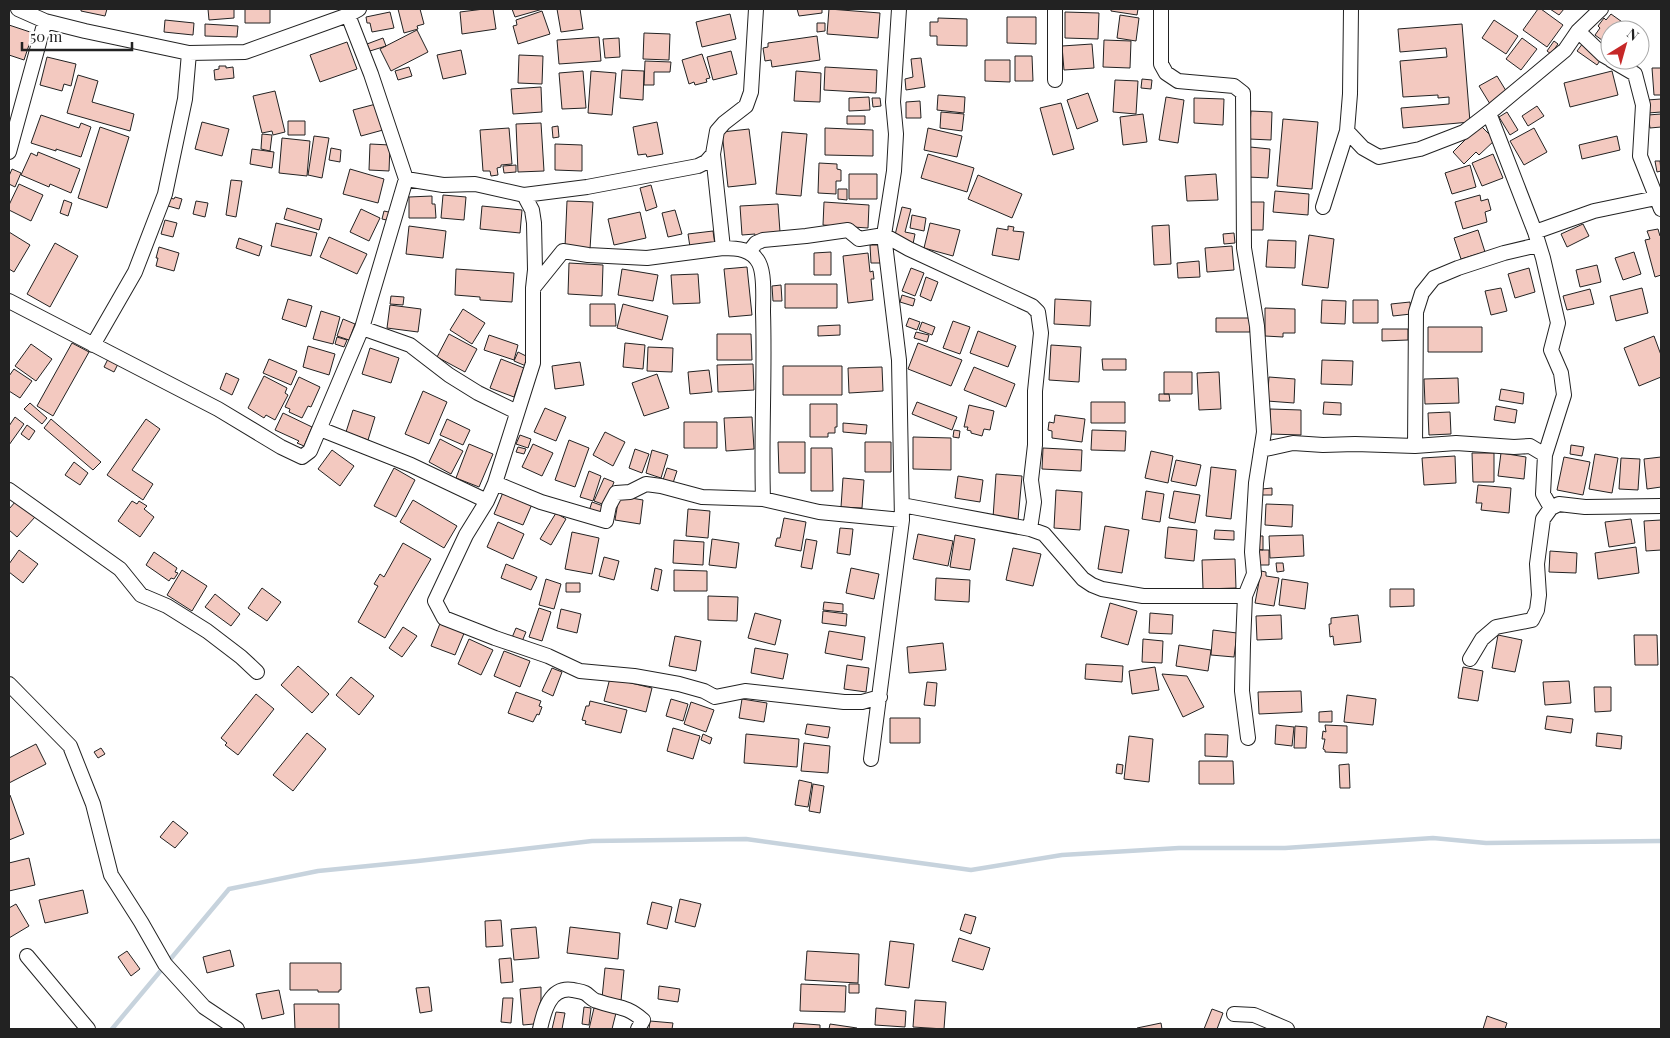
<svg xmlns="http://www.w3.org/2000/svg" width="1670" height="1038" font-family="'Playfair Display',serif">
<style>
.lines{fill:none;stroke-linecap:round;stroke-linejoin:round}
.stream{stroke:#c7d3dd;stroke-width:4.5}
.building{fill:#f3c9c0;stroke:#222}
.minor-casing{stroke:#222;stroke-width:16}
.minor{stroke:#fff;stroke-width:14}
</style>
<rect width="100%" height="100%" fill="#fff"/>
<g class="lines">
<path class="stream" d="M112,1029L229,889L318,871L418,861L592,841L746,839L971,870L1062,855L1179,848H1285L1433,838L1486,843L1661,841"/>
</g>
<path class="building" d="M81,9H107L105,16L81,11Z
M208,9H234V18L209,20Z
M245,9H270V23H245Z
M398,9H420L424,24L417,26L418,29L404,33Z
M484,9H493L496,29L462,34L460,12Z
M512,9H543L515,17Z
M557,9H580L583,29L561,32Z
M797,9H822V13L799,16Z
M829,9L880,13L878,38L827,34Z
M1111,9H1138L1137,15L1111,11Z
M1538,9H1541L1563,25L1547,47L1523,30Z
M1550,9H1564L1559,15Z
M542,11L550,34L518,44L513,26L517,25L516,20Z
M390,12L394,28L372,32L370,23H367L366,17Z
M1065,12L1099,13L1098,39L1065,38Z
M730,14L736,39L702,47L696,22Z
M1611,14L1632,29L1610,30V46L1595,35L1600,28L1598,26L1604,18L1606,20Z
M1120,15L1139,18L1136,41L1117,38Z
M1007,17H1036V44L1007,43Z
M938,18L967,19V46L937,45V36H930V22H938Z
M165,20L194,23L193,35L164,32Z
M1494,20L1518,36L1506,54L1482,38Z
M817,23H825V31L817,32Z
M205,24L238,26L237,37L205,36Z
M1462,24L1470,122L1403,128L1401,108L1449,104V97L1438,98V95L1403,97L1400,61L1447,57L1446,48L1400,52L1398,29Z
M9,25L33,33L24,60L9,55Z
M417,30L428,52L391,71L380,49Z
M644,33L670,34L669,60L643,59Z
M817,36L820,60L772,67L771,60L765,61L763,48L768,47V43Z
M599,37L601,61L559,64L557,40Z
M383,38L386,46L370,51L367,44Z
M619,38L620,57L605,58L603,39Z
M1522,38L1537,49L1521,70L1506,59Z
M1104,40L1131,41L1130,68L1103,67Z
M1554,41L1558,44L1551,54L1547,51Z
M347,42L357,69L320,82L310,55Z
M1583,43L1602,58L1597,65L1577,51Z
M1092,44L1094,68L1064,70L1062,46Z
M461,50L466,74L443,79L437,55Z
M731,51L737,74L713,80L707,57Z
M702,54L710,78L706,79L707,82L695,85L694,82L689,84L682,60Z
M519,55L543,56L542,84L518,83Z
M1015,56H1032L1033,81H1015Z
M47,57L76,64L71,86L64,84L62,91L40,85Z
M921,58L925,87L906,90L905,79L913,77L911,59Z
M985,60H1010V82L985,81Z
M645,61L671,62L670,72H654V85H644Z
M219,66H226V68L233,67L234,78L215,80L214,70L219,69Z
M409,67L412,76L398,80L395,71Z
M825,67L877,70L876,93L824,90Z
M1652,68H1661V95H1654Z
M622,70L644,71L643,100L620,98Z
M583,71L586,108L562,109L559,73Z
M591,71L616,73L612,115L588,113Z
M796,71L821,73L820,102L794,101Z
M1612,71L1618,95L1570,107L1564,83Z
M78,75L98,81L92,102L134,114L130,131L67,113Z
M1497,76L1508,94L1490,104L1479,86Z
M1142,79L1152,80L1151,89L1141,88Z
M1115,80L1138,81L1136,114L1113,112Z
M541,87L542,112L513,114L511,89Z
M275,91L285,132L273,135L272,131L262,133L253,96Z
M1088,93L1098,121L1077,129L1067,100Z
M938,95L965,97L964,113L937,110Z
M869,97L870,110L849,111V98Z
M1166,97L1184,100L1178,143L1159,140Z
M872,98H880L881,106L873,107Z
M1194,98L1224,99L1223,125L1194,123Z
M1661,99V112L1648,113L1647,100Z
M920,101L921,118H906V102Z
M1061,103L1074,149L1053,155L1040,108Z
M376,104L383,130L361,136L353,110Z
M1537,106L1544,116L1528,126L1522,116Z
M1251,111L1272,112L1271,140L1249,139Z
M941,112L964,114L962,131L940,128Z
M1507,112L1518,130L1510,135L1499,117Z
M1143,114L1147,142L1123,145L1120,117Z
M1661,114V127L1650,128L1648,115Z
M41,115L79,128L81,123L91,127L81,157L56,149V151L31,143Z
M847,116H865V124H847Z
M1283,119L1318,122L1312,189L1277,186Z
M288,121H305V135H288Z
M202,122L229,129L222,156L195,149Z
M657,122L663,154L647,157L646,154L638,155L633,127Z
M541,123L544,171L518,172L516,124Z
M1480,125L1495,140L1479,155L1476,152L1464,164L1453,152Z
M558,126L559,137L553,138L552,127Z
M100,127L129,137L107,208L78,198Z
M509,128L512,164L501,165V167L497,168L498,175L491,176L490,171H483L480,130Z
M825,128L873,130V156L825,155Z
M928,128L962,136L957,157L924,150Z
M1534,128L1547,152L1524,165L1510,141Z
M749,129L756,184L728,187L722,132Z
M782,132L807,134L801,196L776,194Z
M262,134L272,135L270,151L261,149Z
M314,136L329,138L322,178L308,175Z
M1617,136L1620,150L1582,159L1579,145Z
M282,138L310,141L307,176L279,173Z
M370,144L390,145L389,171L369,170Z
M555,144L582,145V171L555,170Z
M1250,147L1270,149L1268,178L1248,177Z
M331,148L341,150L340,162L329,160Z
M252,149L274,152L272,168L250,164Z
M38,152L80,169L71,193L50,184L49,187L21,175L31,153L37,156Z
M928,154L974,168L967,192L921,178Z
M1493,154L1503,178L1482,186L1472,163Z
M1655,161H1660L1661,171L1657,172Z
M819,163L837,164V169L841,170V181H836V194L818,193Z
M516,165V172L504,173L503,166Z
M1470,165L1476,187L1452,194L1445,173Z
M12,169L21,173L15,187L9,184V176Z
M350,169L384,179L378,203L343,194Z
M849,174H877V199H849Z
M1216,174L1218,200L1187,201L1185,176Z
M978,175L1022,194L1012,218L968,199Z
M231,180L242,181L236,217L226,215Z
M19,184L43,195L31,221L9,210V205Z
M651,185L657,207L646,211L640,188Z
M838,189H847V200L838,199Z
M1275,191L1309,194L1308,215L1273,212Z
M443,195L466,197L464,220L441,218Z
M1480,195L1481,201L1488,199L1491,210L1485,212L1487,222L1463,229L1455,202Z
M432,196V204H435L436,218H409V197Z
M175,197L182,199L179,209L168,206L170,198L174,199Z
M64,200L72,203L68,216L60,213Z
M196,201L208,203L205,217L193,214Z
M567,201L593,202L590,249L565,247Z
M824,202L869,205L868,228L823,225Z
M1247,202H1264L1263,230H1246Z
M778,204L780,232L764,233L765,235L755,236V234L742,235L740,206Z
M482,206L522,210L520,233L480,229Z
M902,207L911,209L905,232L915,234L913,244L894,239Z
M287,208L322,219L319,230L284,219Z
M361,209L380,218L369,241L350,232Z
M675,210L682,234L668,237L662,213Z
M384,211L393,213L391,221L382,219Z
M640,212L646,238L614,245L608,219Z
M912,215L926,218L924,231L910,228Z
M165,220L177,223L173,237L161,234Z
M276,223L317,233L311,256L271,246Z
M930,223L960,230L953,256L924,248Z
M1583,224L1589,236L1567,247L1561,234Z
M1169,225L1171,264L1154,265L1152,226Z
M409,226L446,231L443,258L406,254Z
M1008,226L1014,227L1013,231L1024,232L1019,260L992,255L997,228L1008,230Z
M1658,229L1660,236H1661V275L1655,277L1645,240L1650,239L1647,231Z
M1478,230L1485,252L1461,259L1454,238Z
M713,231L715,245L690,247L688,234Z
M9,232L30,245L14,272L9,269Z
M1234,233L1235,243L1224,244L1223,234Z
M1309,235L1334,239L1328,288L1302,285Z
M329,237L367,254L357,274L320,257Z
M239,238L262,246L259,256L236,248Z
M1268,240L1296,241L1295,268L1266,267Z
M55,243L78,256L50,307L27,294Z
M870,245H880L881,263H871Z
M1232,246L1234,270L1207,272L1205,248Z
M159,247L179,253L174,271L156,266L158,258H156Z
M831,252V275H814V253Z
M1634,252L1641,274L1623,280L1615,258Z
M868,253L870,272L873,271L874,279H871L873,300L848,303L843,256Z
M1199,261L1200,277L1178,278L1177,263Z
M569,263L603,265L602,296L568,294Z
M1597,265L1601,282L1580,287L1576,270Z
M747,267L752,315L729,317L724,269Z
M911,268L924,273L915,296L902,291Z
M1529,268L1535,292L1515,298L1508,274Z
M456,269L514,273L512,302L480,300V297L455,295Z
M622,269L658,275L653,301L618,295Z
M698,274L700,303L673,304L671,275Z
M926,277L938,282L931,301L920,296Z
M785,284H837V308H785Z
M781,285L782,301H773L772,286Z
M1501,288L1507,311L1491,315L1485,291Z
M1642,288L1648,313L1616,321L1610,296Z
M1590,289L1594,304L1567,310L1563,296Z
M902,295L915,299L913,306L900,302Z
M391,296L404,297L403,305L390,304Z
M288,299L312,306L306,327L282,319Z
M1055,299L1091,301L1090,326L1054,324Z
M1322,300L1346,301L1345,324L1321,323Z
M1353,300H1378V323H1353Z
M1410,302L1411,314L1393,316L1391,304Z
M590,304H615L616,326H590Z
M623,304L668,316L662,340L617,328Z
M390,305L421,309L418,332L387,328Z
M1265,308L1295,309V333H1283V337L1265,336Z
M463,309L485,323L472,344L450,330Z
M321,311L340,317L333,344L313,339Z
M909,318L920,322L917,330L906,326Z
M1216,318H1250V332H1216Z
M343,319L355,324L349,340L337,336Z
M953,321L970,327L960,354L943,348Z
M922,322L935,327L932,335L919,330Z
M840,325V335L818,336V326Z
M1428,327H1482V352H1428Z
M1382,329H1408V340L1382,341Z
M978,331L1016,346L1008,367L970,353Z
M916,332L929,335L927,342L914,338Z
M449,334L477,349L465,372L437,357Z
M717,334H751L752,360H717Z
M489,335L518,345L514,360L484,350Z
M1654,336L1661,355V377L1639,386L1624,348Z
M337,337L347,340L344,347L335,344Z
M72,343L89,352L53,416L37,406Z
M625,343L645,345L643,369L623,367Z
M918,343L962,360L951,386L908,369Z
M31,344L52,359L36,381L15,366Z
M1051,345L1081,347L1079,382L1049,380Z
M308,346L335,354L329,375L303,367Z
M648,347L673,348L672,372L647,371Z
M370,348L399,358L391,383L362,374Z
M518,352L530,358L526,366L514,361Z
M109,357L119,362L114,372L104,367Z
M269,359L297,371L291,385L263,373Z
M501,359L524,368L514,397L490,388Z
M1102,359H1126V370H1103Z
M1322,360L1353,361L1352,385L1321,384Z
M580,362L584,385L555,389L552,366Z
M753,364L754,390L718,392L717,365Z
M783,366H842V395H783Z
M882,367L883,391L849,393L848,368Z
M974,367L1015,384L1006,407L964,390Z
M14,369L32,381L20,398L9,391V376Z
M709,370L712,392L690,394L688,372Z
M1164,372H1192V394H1164Z
M1219,372L1221,409L1199,410L1197,373Z
M226,373L239,379L232,395L220,389Z
M657,374L669,408L644,416L632,383Z
M264,376L287,388L285,393L288,395L275,420L266,415L264,418L248,408Z
M299,377L320,387L311,407L308,406L302,418L289,412L290,409L285,407Z
M1269,377L1295,379L1294,403L1267,401Z
M1458,378L1459,403L1425,404L1424,379Z
M1501,389L1524,393L1523,404L1499,400Z
M423,391L447,402L429,444L405,434Z
M1159,394H1169L1170,401H1159Z
M917,402L957,417L952,430L912,414Z
M1091,402H1125V423H1091Z
M1324,402L1341,403V415L1323,414Z
M30,403L47,418L42,424L24,409Z
M810,404H837V427H835V433H828V437H810Z
M969,405L994,411L990,430L984,429L982,436L971,433V431L967,430L968,427H964Z
M1496,406L1517,410L1515,423L1494,420Z
M545,408L566,417L556,441L534,432Z
M1270,409L1301,410V435L1270,434Z
M353,410L375,417L368,440L346,432Z
M1450,412L1451,434L1429,435L1428,413Z
M283,413L312,427L304,446L297,443L299,441L275,430Z
M1055,415L1085,419L1082,442L1052,438V431L1048,430L1049,422L1054,423Z
M15,417L24,424L9,445V426Z
M752,417L754,449L726,451L724,418Z
M51,419L101,462L93,470L44,428Z
M146,419L160,429L132,470L153,484L143,500L107,475Z
M447,419L470,430L463,445L440,435Z
M684,422H717V448H684Z
M843,423L867,425L866,434L843,432Z
M27,425L35,431L29,440L21,434Z
M954,430L960,431L959,438L953,437Z
M1092,430L1126,431L1125,451L1091,450Z
M605,432L625,442L613,466L593,455Z
M520,435L531,439L528,448L516,444Z
M913,437L951,438V470L913,469Z
M440,439L463,451L451,474L429,462Z
M569,440L589,448L575,487L555,480Z
M778,442H805V473H779Z
M865,442H891V472H865Z
M469,444L493,454L479,487L456,478Z
M533,444L553,453L542,476L522,467Z
M1571,445L1584,447L1582,456L1570,454Z
M518,447L526,449L524,454L516,452Z
M811,448H832L833,491H811Z
M1043,448L1082,450L1081,471L1042,469Z
M635,449L649,454L642,473L629,468Z
M332,450L354,466L340,486L318,469Z
M652,450L668,455L661,478L646,473Z
M1151,451L1173,456L1168,483L1145,478Z
M1472,453H1494V482H1473Z
M1501,453L1526,457L1524,479L1498,476Z
M1595,454L1618,458L1612,493L1589,489Z
M1455,456L1456,483L1424,485L1422,458Z
M1564,457L1590,462L1583,495L1557,490Z
M1661,457V487L1647,489L1644,459Z
M1621,458L1640,459L1638,490L1619,489Z
M1176,460L1201,465L1196,486L1171,481Z
M74,462L88,473L80,485L65,475Z
M1211,467L1236,470L1231,519L1206,516Z
M394,468L415,480L396,517L374,506Z
M667,468L677,471L673,483L663,480Z
M589,471L601,476L593,501L580,497Z
M996,474L1022,476L1018,520L993,518Z
M958,476L983,480L980,502L955,498Z
M604,478L614,482L605,505L594,501Z
M843,478L864,480L862,508L841,507Z
M1478,485L1511,488L1509,513L1481,510L1482,503H1476Z
M1272,488V495H1262V489Z
M504,490L533,502L523,525L494,514Z
M1056,490L1082,492L1080,530L1054,528Z
M1146,491L1164,494L1160,522L1142,519Z
M1174,491L1200,495L1195,523L1169,518Z
M619,496L643,500L640,524L615,520Z
M413,500L457,526L444,548L400,522Z
M16,501L35,517L17,537L9,530V509Z
M132,501L137,504L139,501L147,506L144,509L154,517L140,537L118,521Z
M592,502L606,507L603,516L589,511Z
M1266,504L1293,505L1292,527L1265,525Z
M688,509L710,511L708,538L686,536Z
M556,513L566,519L551,545L540,539Z
M784,518L806,522L801,551L775,546L777,538H780Z
M1631,519L1635,543L1609,547L1605,522Z
M1661,520V550L1646,551L1644,521Z
M498,522L524,534L513,559L487,547Z
M1105,526L1129,530L1122,573L1098,569Z
M1168,527L1197,530L1194,561L1165,558Z
M840,528L853,529L850,555L837,553Z
M1215,530L1234,531V540L1214,539Z
M572,532L599,538L592,574L565,569Z
M918,534L953,541L948,566L913,559Z
M955,535L975,539L970,570L950,567Z
M1303,535L1304,556L1270,558L1269,536Z
M1256,536H1263V550L1256,549Z
M712,539L739,543L736,568L709,565Z
M806,539L817,541L812,569L801,567Z
M674,540L704,542L703,565L673,563Z
M403,543L431,559L385,638L358,622L378,586L374,584L380,574L384,577Z
M1636,547L1639,573L1598,579L1595,553Z
M1013,548L1041,554L1033,586L1006,580Z
M19,550L38,564L23,583L9,572V564Z
M1258,550H1269V565H1258Z
M1550,551L1577,553L1576,573L1549,572Z
M154,552L177,568L175,572L178,573L174,579L171,578L169,581L146,565Z
M604,557L619,561L614,580L599,576Z
M1235,559L1236,588L1203,589L1202,560Z
M1276,563H1283L1284,571L1277,572Z
M506,564L537,577L531,590L501,578Z
M655,568L662,570L658,591L651,589Z
M851,568L879,574L874,599L846,593Z
M182,570L207,586L192,611L167,595Z
M674,570L707,571V591H674Z
M1261,571L1266,572V576L1279,578L1274,606L1255,603Z
M936,578L970,580L969,602L935,600Z
M546,579L561,584L554,609L539,605Z
M1282,579L1308,583L1305,609L1279,605Z
M566,583H580V592H566Z
M262,588L281,602L267,621L248,608Z
M1390,589H1414V606L1390,607Z
M215,594L240,614L231,626L205,607Z
M708,596L738,597L737,621L708,620Z
M824,602L843,604V612L823,610Z
M1110,603L1137,611L1128,645L1101,637Z
M539,608L551,612L542,641L529,637Z
M561,609L581,614L577,633L557,628Z
M823,611L847,614L846,626L822,623Z
M755,613L781,620L775,645L748,638Z
M1150,613L1173,615L1172,634L1149,633Z
M1281,615L1282,639L1257,640L1256,616Z
M1358,615L1361,642L1334,645L1333,636L1330,637L1329,624H1331V618Z
M441,621L465,631L455,655L431,646Z
M403,627L417,636L402,657L389,648Z
M516,628L526,632L521,644L511,640Z
M1213,630L1237,633L1234,657L1211,655Z
M829,631L865,637L862,660L825,653Z
M1498,635L1522,640L1515,672L1492,668Z
M1634,635H1657L1658,665H1635Z
M675,636L701,641L696,671L669,666Z
M469,639L493,650L481,675L458,664Z
M1143,639L1163,641L1162,663L1142,662Z
M943,643L946,670L909,673L907,647Z
M1179,645L1211,650L1208,671L1176,666Z
M755,648L788,654L783,679L751,673Z
M504,651L530,661L520,687L494,676Z
M1086,664L1123,666L1122,682L1085,679Z
M847,665L869,668L866,692L844,689Z
M298,666L329,694L312,713L281,685Z
M1155,667L1159,690L1132,694L1129,671Z
M1463,667L1483,671L1478,701L1458,698Z
M552,668L562,672L553,696L542,691Z
M1162,674L1187,676L1204,707L1183,717Z
M351,677L374,696L359,715L336,695Z
M610,678L652,688L646,712L604,701Z
M1569,681L1571,703L1545,705L1543,682Z
M927,682L937,683L935,706L924,705Z
M1594,687H1611V711L1595,712Z
M1301,691L1302,712L1259,714L1258,692Z
M516,692L541,701L539,706L542,707L539,715L537,714L533,722L508,713Z
M256,694L274,709L238,755L225,745L227,743L221,738Z
M1347,695L1376,699L1373,725L1344,722Z
M671,699L688,704L683,721L666,716Z
M742,699L767,703L764,722L739,718Z
M590,701L627,710L621,733L585,724L586,721L582,720L586,706H589Z
M691,702L714,710L706,732L684,724Z
M1332,711V722H1319V712Z
M1547,716L1573,719L1571,733L1545,729Z
M890,718H920V743H890Z
M807,724L830,727L828,738L805,734Z
M1276,725L1294,727L1292,746L1275,744Z
M1325,725L1347,726V753L1325,752V750L1323,749L1325,739H1322L1323,731L1326,732Z
M1295,726L1307,727L1306,748H1294Z
M673,728L700,736L693,759L667,751Z
M307,733L326,749L293,791L273,775Z
M1597,733L1622,736L1621,749L1596,746Z
M703,734L712,738L710,744L701,740Z
M746,734L799,739L797,767L744,763Z
M1205,734L1228,735L1227,757L1205,756Z
M1129,736L1153,739L1149,782L1124,779Z
M804,743L830,746L828,773L801,771Z
M36,744L46,764L9,783V758Z
M101,748L105,754L98,758L94,752Z
M1199,761H1233L1234,784H1199Z
M1117,764L1123,765L1122,774L1116,773Z
M1349,764L1350,788H1340L1339,765Z
M799,780L812,783L808,807L795,805Z
M813,784L824,786L820,813L809,811Z
M10,795L24,834L9,840V796Z
M173,821L188,833L175,848L160,837Z
M29,858L35,885L9,891V863Z
M83,890L88,913L45,923L39,900Z
M680,899L701,904L695,927L675,922Z
M652,902L672,907L667,929L647,924Z
M16,904L29,926L9,938V908Z
M965,914L976,917L971,934L960,930Z
M501,920L503,946L486,947L485,921Z
M536,927L539,958L514,960L511,929Z
M570,927L620,933L618,959L567,953Z
M959,938L990,948L983,970L952,961Z
M890,941L914,944L909,988L885,985Z
M230,950L234,966L207,973L203,957Z
M127,951L140,969L131,976L118,957Z
M807,951L859,954L858,983L805,980Z
M511,958L513,982L501,983L499,959Z
M290,963H341V990H339V992H318V990H290Z
M605,968L624,970L621,1001L602,998Z
M801,984L846,986L845,1012L800,1011Z
M849,984H859V993H849Z
M659,986L680,989L678,1002L658,999Z
M429,987L432,1011L420,1013L416,988Z
M541,987V1000L534,1024L523,1025L520,989Z
M279,990L284,1014L262,1019L256,994Z
M503,998H513L511,1023L501,1022Z
M915,1000L946,1002L944,1029L913,1027Z
M294,1004H339V1029H295Z
M584,1007L591,1008L589,1025L582,1024Z
M594,1008L616,1013L612,1029H589Z
M876,1008L906,1011L905,1027L875,1025Z
M1212,1009L1223,1013L1217,1029H1204Z
M556,1012L565,1013L562,1029H552Z
M1487,1016L1507,1023L1505,1029H1483Z
M650,1021L673,1023L672,1029H649Z
M794,1023L820,1025V1029H793Z
M1161,1023L1162,1029H1138L1137,1028Z
M830,1024L857,1028V1029H829Z"/>
<g class="lines">
<defs>
<path id="minor" d="M18,9L45,21L85,31L189,53L245,52L348,15L359,9
M1055,9V80
M1161,9V64L1166,73L1178,81L1234,86L1243,93L1244,248L1257,326L1264,432L1256,483L1252,552L1254,574L1245,596L1243,644L1242,691L1248,738
M1578,31L1603,55L1610,59
M1611,60L1635,74L1643,105L1640,156L1661,209
M1489,113L1535,232L1543,258L1558,323L1551,350L1561,373L1564,395L1545,455L1543,494L1551,508
M1347,131L1363,148L1379,157L1420,149L1464,132L1494,109L1565,50L1578,31L1601,9
M9,152L45,21
M406,179L443,185L475,184L524,195L587,187L698,166L706,162L713,154
M524,195L532,210L534,223L535,270L533,288V363L495,483L487,501L466,535L435,601L444,618L495,638L548,656L580,671L634,676L679,684L704,691L715,697L745,691L844,702H862L880,697
M1323,207L1347,131L1350,94L1351,9
M1535,232L1594,211L1661,197
M723,248L713,154L717,131L724,123L746,106L751,92L756,9
M749,252L756,243L763,240L806,236L848,230L859,239L884,235L909,249L1032,306L1038,312L1041,333L1035,391V445L1031,480L1034,502L1030,529
M534,287L563,251L588,255L647,258L723,248C737,248 752,249 759,263C765,275 763,299 763,312C765,375 761,437 763,499
M9,301L218,409L281,447L302,457L310,451L362,328L406,179L371,74L348,15
M362,328L410,345L449,375L478,393L517,412
M93,345L135,272L165,194L185,99L189,53
M320,429L411,465L487,501
M1415,446L1416,312L1422,293L1434,278L1458,268L1504,253L1538,245
M1261,450L1293,443L1323,445L1355,444L1415,446L1456,443L1514,447L1530,446L1545,455
M495,483L541,502L606,521L609,506L616,493L630,492L646,484L661,486L702,497L763,499L819,512L902,520
M9,490L120,569L141,595L167,606L207,631L241,657L257,672
M902,505L1030,529L1044,534L1083,579L1092,585L1102,589L1143,596H1245
M1470,659L1482,639L1496,627L1532,620L1537,610L1539,595L1537,564L1543,519L1551,508L1559,504L1585,507L1661,506
M9,684L70,746L93,804L111,875L141,922L165,964L204,1007L237,1029
M871,759L902,520L899,360L884,235L894,171L896,134L893,102L899,9
M27,956L88,1029
M1234,1014L1254,1015L1287,1029
M540,1029C544,1011 550,986 573,990C577,991 581,991 585,993C589,995 592,1000 597,1001C618,1009 624,1004 643,1020L638,1029"/>
</defs>
<use href="#minor" class="minor-casing"/>
<use href="#minor" class="minor"/>
</g>
<rect width="1670" height="1038" fill="none" stroke="#222222" stroke-width="20"/>
<g transform="translate(1625 45) rotate(37)"><circle r="24" fill="#ffffff" stroke="#a7a7a7"/>
<path d="M0-4L9 19L0 12L-9 19Z" fill="#c62828"/>
<text y="-8" font-size="14" font-weight="bold" text-anchor="middle" fill="#222222">N</text>
</g>
<path d="M22 42v8h110v-8" fill="none" stroke="#222222" stroke-width="2.5"/>
<text x="30" y="42" font-size="15" fill="#222222" stroke="#ffffff" stroke-width="4" paint-order="stroke">50 m</text>
</svg>
